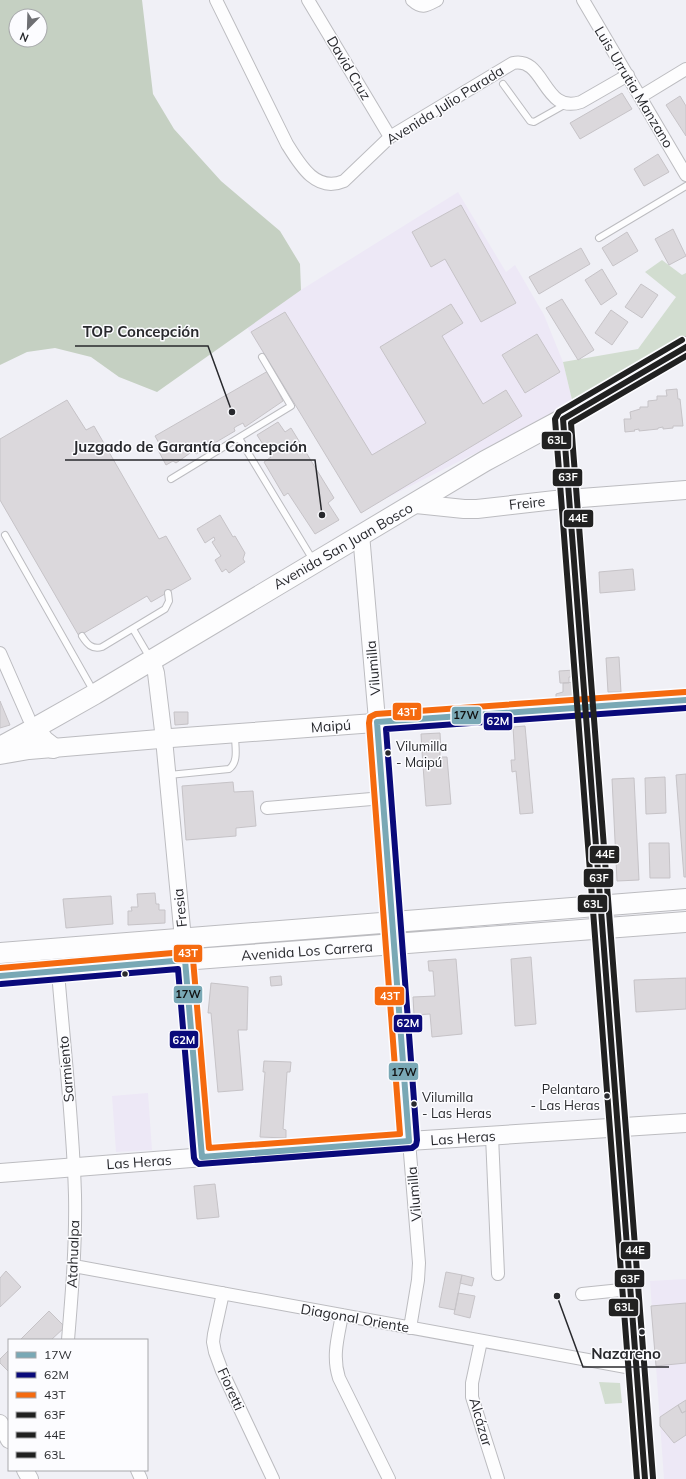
<svg xmlns="http://www.w3.org/2000/svg" width="686" height="1479" font-family="Mulish,sans-serif">
<style>
.education{fill:#ede8f6}
.green{fill:#d2ddd0}
.forest{fill:#c5d0c2;fill-rule:evenodd}
.building{fill:#dbd8dc;stroke:#c6c3c7}
.lines{fill:none;stroke-linecap:round;stroke-linejoin:round}
.service-casing{stroke:#bcbcc0;stroke-width:8}
.minor-casing{stroke:#bcbcc0;stroke-width:14}
.tertiary-casing{stroke:#bcbcc0;stroke-width:18}
.secondary-casing{stroke:#bcbcc0;stroke-width:20}
.primary-casing{stroke:#bcbcc0;stroke-width:22}
.service{stroke:#fdfdfe;stroke-width:6}
.minor{stroke:#fdfdfe;stroke-width:12}
.tertiary{stroke:#fdfdfe;stroke-width:16}
.secondary{stroke:#fdfdfe;stroke-width:18}
.primary{stroke:#fdfdfe;stroke-width:20}
.bus-1-casing{stroke:#fcfcff;stroke-width:9}
.bus-2-casing{stroke:#fcfcff;stroke-width:9}
.bus-3-casing{stroke:#fcfcff;stroke-width:9}
.bus-4-casing{stroke:#fcfcff;stroke-width:9}
.bus-5-casing{stroke:#fcfcff;stroke-width:9}
.bus-6-casing{stroke:#fcfcff;stroke-width:9}
.bus-1{stroke:#79a8b5;stroke-width:6}
.bus-2{stroke:#0a0a7a;stroke-width:6}
.bus-3{stroke:#f56a0f;stroke-width:6}
.bus-4{stroke:#212121;stroke-width:6}
.bus-5{stroke:#212121;stroke-width:6}
.bus-6{stroke:#212121;stroke-width:6}
.bus-dot{fill:#28292d;stroke:#fcfcff;stroke-width:1.5}
.labels{text-anchor:middle;dominant-baseline:central;stroke-width:3;stroke-linejoin:round;paint-order:stroke}
.bus-label{font-size:13px;fill:#28292d;stroke:#fcfcff;text-anchor:start}
.street-label{font-size:14px;fill:#28292d;stroke:#fcfcff}
.leader{fill:none;stroke:#28292d;stroke-width:1.5}
.callout-dot{fill:#28292d;stroke:#fcfcff;stroke-width:1.5}
.callout-label{font-size:15px;text-anchor:middle;font-weight:bold;fill:#28292d;stroke:#fcfcff;stroke-width:3;stroke-linejoin:round;paint-order:stroke}
.line-badge{stroke:#fcfcff;stroke-width:1.5}
.badge-label{font-size:11px;text-anchor:middle;font-weight:bold;fill:#fff}
.pale-badge-label{font-size:11px;text-anchor:middle;font-weight:bold;fill:#111}
</style>
<rect width="100%" height="100%" fill="#f0f0f6"/>
<path class="education" d="M458,192L506,272L515,265L544,315L563,362L573,404L361,511L244,322L301,290Z
M148,1093L152,1150L116,1152L112,1096Z
M686,1279V1479H664L650,1281Z"/>
<path class="green" d="M662,260L682,275L686,273V343L573,404L563,362L638,349L676,297L645,272Z
M599,1382L620,1383L622,1403L605,1404Z"/>
<path class="forest" d="M0,0H142L153,94L174,129L221,181L280,231L300,264L301,290L157,392L119,377L91,357L55,348L27,352L0,365ZM16,16H40V40H16Z"/>
<path class="building" d="M622,93L632,109L580,139L570,123Z
M680,96L686,106V136L666,105Z
M658,154L669,172L644,186L634,169Z
M461,205L516,303L481,322L445,259L431,267L412,232Z
M673,229L686,256L669,265L655,239Z
M627,232L638,251L613,266L602,248Z
M581,248L590,264L539,294L529,277Z
M602,269L617,294L601,305L585,280Z
M641,284L658,295L642,318L625,307Z
M562,299L594,350L578,360L546,308Z
M451,304L463,323L442,336L483,404L506,390L522,416L361,513L251,332L285,312L372,455L426,423L380,347Z
M611,310L628,322L612,345L595,333Z
M537,334L560,372L525,393L502,355Z
M268,371L283,401L245,427L243,423L237,426L234,428L235,431L196,454L193,451L176,463L173,461L166,465L157,448L160,445L155,436Z
M677,389L678,399H680L683,426H673V428L663,429V427L658,428V429L639,431V429L634,430L635,431L625,432L624,419H631L630,412L640,409V407H648V401L657,400V396H667L666,390Z
M67,400L86,430L94,426L159,539L166,536L191,579L151,602L147,596L79,636L0,500V439Z
M278,422L285,432L291,428L334,498L328,503L339,520L315,534L288,493L284,496L264,462L271,457L257,435Z
M220,515L233,537L235,536L245,553L243,559L245,562L229,573L226,569L222,572L215,560L221,556L212,542L215,540L214,537L205,543L197,529Z
M633,569L635,590L600,593L599,572Z
M619,657L621,692H608L606,658Z
M575,670V677H569V683H560L559,671Z
M575,682L577,696L573,700L556,701V694L563,692V683Z
M0,701L10,725L0,728Z
M174,712H188V724L175,725Z
M525,726L533,813L520,814L516,771L512,772L511,760H515L513,727Z
M440,733L441,751L422,752L421,734Z
M440,751V757H447L451,804L426,806L422,752Z
M686,774V877H684L676,775Z
M665,777L666,813L646,814L645,778Z
M634,778L639,880L617,881L612,779Z
M233,782L234,792L253,791L256,826L236,828V836L186,840L182,786Z
M649,843H669L670,878H650Z
M155,893L156,904H159V910H165V923L128,925V911H132L131,907H138L137,894Z
M111,896L113,924L66,928L63,899Z
M531,957L536,1024L515,1026L511,959Z
M456,959L462,1034L432,1037L430,1014L414,1015L413,997L435,996L433,971H429L428,961Z
M281,976L282,985L271,986L270,977Z
M686,978V1009L636,1012L634,980Z
M211,983L248,987L247,1030H238L243,1090L218,1092L211,1013H208Z
M264,1061L291,1062L290,1072H287L283,1129L286,1130V1138L260,1137L265,1072H263Z
M215,1184L219,1217L197,1219L194,1186Z
M6,1271L21,1287L0,1307V1278Z
M446,1272L462,1275L455,1310L439,1307Z
M462,1275L474,1278L472,1286L460,1283Z
M458,1293L475,1296L470,1318L454,1314Z
M686,1303V1363L656,1366L651,1306Z
M49,1311L65,1327L51,1340H20Z
M9,1350V1372L0,1363V1359Z
M686,1400V1411L682,1413L678,1405Z
M678,1405L682,1413L686,1411V1435L674,1443L660,1426V1417Z"/>
<g class="lines">
<defs>
<path id="service" d="M503,84L530,121L534,122L566,104
M599,238L686,186
M239,438L313,560
M171,479L291,406L262,357
M5,535L94,692
M133,629L150,658
M82,636C87,644 92,650 102,647L165,609L169,601L168,593
M169,775L229,769C239,762 235,747 235,736"/>
<path id="minor" d="M216,0L287,144C300,165 316,193 344,181L390,137L513,63C545,56 543,115 581,102L628,75
M308,0L390,137
M412,0C422,9 426,6 437,0
M583,0L686,175
M640,97L686,69
M0,653L29,719L35,729
M267,808L383,798
M58,972C64,1046 73,1121 75,1195C76,1244 72,1292 68,1340
M492,1136L498,1274
M409,1141L419,1263L418,1280L410,1328
M74,1266L637,1369
M223,1293L214,1334L213,1342L215,1352L222,1371L273,1479
M582,1294L631,1289
M342,1315C338,1337 332,1356 339,1378L389,1479
M481,1341L472,1383V1397L498,1479
M137,1470L141,1479"/>
<path id="tertiary" d="M563,419C590,773 619,1126 645,1479
M361,534L380,755L409,1141
M152,660L156,673L164,739L183,939L202,1157
M0,1423L9,1440
M25,1470L30,1479"/>
<path id="secondary" d="M416,504L464,509H477L555,500L686,490
M0,755L29,750L171,738L686,700
M0,1173L409,1141L686,1123"/>
<path id="primary" d="M35,729L44,741L53,748
M0,747L26,733L95,694L485,461L563,419L686,347
M0,953L686,899
M0,976L196,959L686,922"/>
</defs>
<use href="#service" class="service-casing"/>
<use href="#minor" class="minor-casing"/>
<use href="#tertiary" class="tertiary-casing"/>
<use href="#secondary" class="secondary-casing"/>
<use href="#primary" class="primary-casing"/>
<use href="#service" class="service"/>
<use href="#minor" class="minor"/>
<use href="#tertiary" class="tertiary"/>
<use href="#secondary" class="secondary"/>
<use href="#primary" class="primary"/>
<defs>
<path id="bus-1" d="M0,976L185,960L202,1157L409,1141L377,722L686,700"/>
<path id="bus-2" d="M1,984L178,969L194,1158L196,1162L199,1164L412,1148L416,1145L417,1140L386,729L686,708"/>
<path id="bus-3" d="M0,968L184,952L190,954L193,959L209,1148L400,1134L369,723L370,717L376,714L685,692"/>
<path id="bus-4" d="M645,1479L563,419L686,347"/>
<path id="bus-5" d="M653,1478L571,423L686,356"/>
<path id="bus-6" d="M637,1479L555,419L559,412L682,340"/>
</defs>
<use href="#bus-1" class="bus-1-casing"/>
<use href="#bus-2" class="bus-2-casing"/>
<use href="#bus-3" class="bus-3-casing"/>
<use href="#bus-4" class="bus-4-casing"/>
<use href="#bus-5" class="bus-5-casing"/>
<use href="#bus-6" class="bus-6-casing"/>
<use href="#bus-1" class="bus-1"/>
<use href="#bus-2" class="bus-2"/>
<use href="#bus-3" class="bus-3"/>
<use href="#bus-4" class="bus-4"/>
<use href="#bus-5" class="bus-5"/>
<use href="#bus-6" class="bus-6"/>
</g>
<g class="bus-dot">
<circle cx="388" cy="753" r="3.5"/>
<circle cx="125" cy="974" r="3.5"/>
<circle cx="607" cy="1096" r="3.5"/>
<circle cx="414" cy="1104" r="3.5"/>
<circle cx="642" cy="1332" r="3.5"/>
</g>
<g class="labels">
<g class="bus-label">
<text x="396" y="746">Vilumilla<tspan x="396" dy="16">- Maipú</tspan></text>
<text x="600" y="1089" text-anchor="end">Pelantaro<tspan x="600" dy="16">- Las Heras</tspan></text>
<text x="422" y="1097">Vilumilla<tspan x="422" dy="16">- Las Heras</tspan></text>
</g>
<g class="street-label">
<text transform="translate(349 68) rotate(59)">David Cruz</text>
<text transform="translate(634 87) rotate(59)">Luis Urrutia Manzano</text>
<text transform="translate(445 105) rotate(-32)">Avenida Julio Parada</text>
<text transform="translate(527 503) rotate(-6)">Freire</text>
<text transform="translate(343 546) rotate(-30)">Avenida San Juan Bosco</text>
<text transform="translate(373 668) rotate(-95)">Vilumilla</text>
<text transform="translate(331 726) rotate(-4)">Maipú</text>
<text transform="translate(180 908) rotate(-96)">Fresia</text>
<text transform="translate(307 951) rotate(-4)">Avenida Los Carrera</text>
<text transform="translate(66 1069) rotate(-95)">Sarmiento</text>
<text transform="translate(463 1138) rotate(-4)">Las Heras</text>
<text transform="translate(139 1162) rotate(-4)">Las Heras</text>
<text transform="translate(414 1194) rotate(-95)">Vilumilla</text>
<text transform="translate(73 1254) rotate(-88)">Atahualpa</text>
<text transform="translate(355 1318) rotate(10)">Diagonal Oriente</text>
<text transform="translate(231 1389) rotate(66)">Fioretti</text>
<text transform="translate(481 1422) rotate(74)">Alcázar</text>
</g>
</g>
<path class="leader" d="M232 412L208 346H75M322 515L315 460H65M557 1296L583 1367H669"/>
<g class="callout-dot">
<circle cx="232" cy="412" r="4"/>
<circle cx="322" cy="515" r="4"/>
<circle cx="557" cy="1296" r="4"/>
</g>
<g class="callout-label">
<text x="141" y="337">TOP Concepción</text>
<text x="190" y="452">Juzgado de Garantía Concepción</text>
<text x="626" y="1359">Nazareno</text>
</g>
<g class="line-badge">
<rect x="541" y="431" width="31" height="19" rx="4" fill="#212121"/>
<rect x="552" y="468" width="31" height="19" rx="4" fill="#212121"/>
<rect x="563" y="509" width="31" height="19" rx="4" fill="#212121"/>
<rect x="392" y="702" width="30" height="19" rx="4" fill="#f56a0f"/>
<rect x="451" y="706" width="31" height="19" rx="4" fill="#79a8b5"/>
<rect x="483" y="712" width="30" height="19" rx="4" fill="#0a0a7a"/>
<rect x="589" y="845" width="31" height="19" rx="4" fill="#212121"/>
<rect x="583" y="868" width="31" height="20" rx="4" fill="#212121"/>
<rect x="577" y="894" width="31" height="19" rx="4" fill="#212121"/>
<rect x="173" y="944" width="30" height="19" rx="4" fill="#f56a0f"/>
<rect x="173" y="985" width="30" height="19" rx="4" fill="#79a8b5"/>
<rect x="374" y="986" width="31" height="20" rx="4" fill="#f56a0f"/>
<rect x="393" y="1014" width="30" height="19" rx="4" fill="#0a0a7a"/>
<rect x="169" y="1030" width="30" height="19" rx="4" fill="#0a0a7a"/>
<rect x="388" y="1062" width="31" height="19" rx="4" fill="#79a8b5"/>
<rect x="620" y="1241" width="31" height="19" rx="4" fill="#212121"/>
<rect x="614" y="1269" width="31" height="19" rx="4" fill="#212121"/>
<rect x="608" y="1298" width="31" height="19" rx="4" fill="#212121"/>
</g>
<g class="badge-label">
<text x="557" y="444">63L</text>
<text x="568" y="481">63F</text>
<text x="578" y="522">44E</text>
<text x="407" y="716">43T</text>
<text x="498" y="725">62M</text>
<text x="605" y="858">44E</text>
<text x="599" y="882">63F</text>
<text x="593" y="908">63L</text>
<text x="188" y="957">43T</text>
<text x="390" y="1000">43T</text>
<text x="408" y="1027">62M</text>
<text x="184" y="1044">62M</text>
<text x="635" y="1254">44E</text>
<text x="630" y="1283">63F</text>
<text x="624" y="1311">63L</text>
</g>
<g class="pale-badge-label">
<text x="466" y="719">17W</text>
<text x="188" y="998">17W</text>
<text x="404" y="1076">17W</text>
</g>
<rect x="8" y="1339" width="140" height="132" fill="#fcfcff" stroke="#a7a8ab"/>
<rect x="16" y="1352" width="20" height="6" fill="#79a8b5" stroke="#a7a8ab"/>
<text x="44" y="1359" font-size="12" fill="#28292d">17W</text>
<rect x="16" y="1372" width="20" height="6" fill="#0a0a7a" stroke="#a7a8ab"/>
<text x="44" y="1379" font-size="12" fill="#28292d">62M</text>
<rect x="16" y="1392" width="20" height="6" fill="#f56a0f" stroke="#a7a8ab"/>
<text x="44" y="1399" font-size="12" fill="#28292d">43T</text>
<rect x="16" y="1412" width="20" height="6" fill="#212121" stroke="#a7a8ab"/>
<text x="44" y="1419" font-size="12" fill="#28292d">63F</text>
<rect x="16" y="1432" width="20" height="6" fill="#212121" stroke="#a7a8ab"/>
<text x="44" y="1439" font-size="12" fill="#28292d">44E</text>
<rect x="16" y="1452" width="20" height="6" fill="#212121" stroke="#a7a8ab"/>
<text x="44" y="1459" font-size="12" fill="#28292d">63L</text>
<g transform="translate(28 28) rotate(203)"><circle r="19" fill="#fcfcff" stroke="#a7a8ab"/>
<path d="M0-3L7 15L0 10L-7 15Z" fill="#6e6f73"/>
<text y="-6" font-size="11" font-weight="bold" text-anchor="middle" fill="#28292d">N</text>
</g>
</svg>
